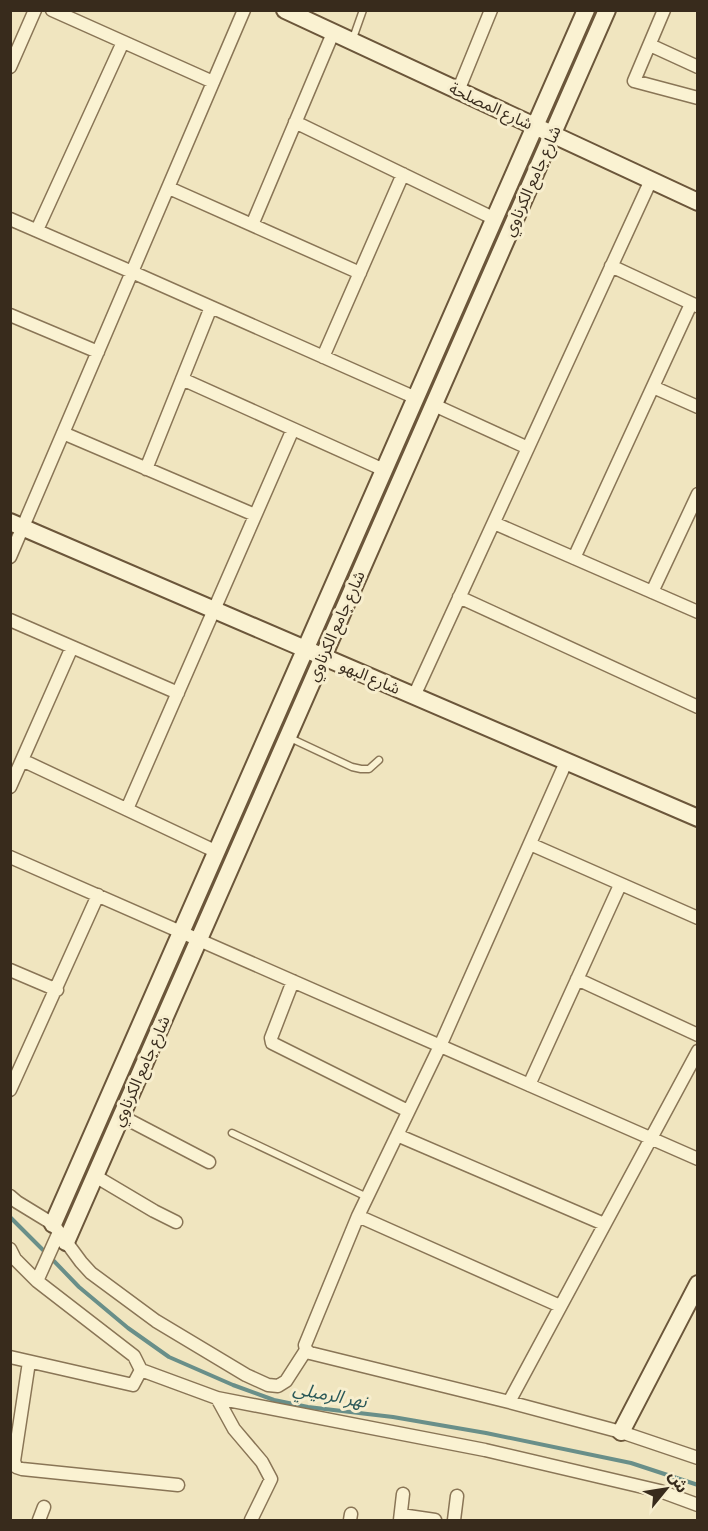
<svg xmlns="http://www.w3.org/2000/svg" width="708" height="1531" font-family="Bitter,'Noto Sans Arabic',serif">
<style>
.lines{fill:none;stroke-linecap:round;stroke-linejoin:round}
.stream{stroke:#698f89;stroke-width:4}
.lane-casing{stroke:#897556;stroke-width:9}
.street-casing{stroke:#897556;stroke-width:15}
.secondary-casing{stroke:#6b563a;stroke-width:20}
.lane{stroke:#faf2d2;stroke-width:6}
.street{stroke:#faf2d2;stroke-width:12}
.secondary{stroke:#faf2d2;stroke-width:16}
.labels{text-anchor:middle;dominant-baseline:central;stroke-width:6;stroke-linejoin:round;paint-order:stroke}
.street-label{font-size:16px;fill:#382b1c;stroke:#f7eece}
.water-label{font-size:18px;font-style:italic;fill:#2a5858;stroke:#f7eece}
</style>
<rect width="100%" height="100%" fill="#f0e5bf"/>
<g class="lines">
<path class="stream" d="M10,1217L46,1253
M51,1258L79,1287L128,1328L169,1357L233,1385L274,1400L308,1407L393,1417L486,1433L631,1463L698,1485"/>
<defs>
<path id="lane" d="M352,41L363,10
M288,737L352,767L361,769H369L379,760
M232,1133L367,1197"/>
<path id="street" d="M52,10L213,82
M664,10L634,81L698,98
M650,45L698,67
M10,67L35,10
M458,91L491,10
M295,122L495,219
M169,188L360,273
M10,219L132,272L416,398
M252,225L333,33
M37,230L123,42
M611,266L697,306
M10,315L98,352
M323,357L403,174
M182,379L384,470
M653,387L698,407
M434,405L528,448
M63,433L255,515
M146,469L211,307
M494,523L698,612
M10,557L244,10
M574,558L691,304
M652,592L698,494
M459,597L698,707
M10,620L178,693
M414,696L651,180
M22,760L217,852
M566,762L440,1046L358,1216L305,1345L306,1350L310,1353L509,1402L621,1432L698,1458
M10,787L72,647
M127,809L293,429
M530,844L698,918
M10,857L698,1159
M10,970L57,990
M577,979L698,1035
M293,981L271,1038L272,1043L408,1111
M529,1085L620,885
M10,1090L98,895
M121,1116L209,1162
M397,1135L604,1224
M95,1176L154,1211L176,1222
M10,1196L17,1202L53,1224L81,1262L91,1273L156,1321L246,1375L268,1385L278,1386L286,1381L306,1350
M358,1216L560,1306
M10,1249L15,1259L37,1281L134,1356L141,1370L217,1398L485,1450L660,1491L698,1505
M37,1281L59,1232
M10,1357L133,1385L141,1370
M29,1362L14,1461L16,1467L22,1469L178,1485
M217,1398L234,1429L262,1462L271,1479L251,1520
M509,1402L698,1051
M401,1515L435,1520
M39,1520L44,1507
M350,1520L351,1514
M400,1520L403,1494
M454,1520L457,1496"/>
<path id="secondary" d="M285,10L698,202
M10,522L698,818
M53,1224L586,10
M66,1242L607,10
M621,1432L698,1284"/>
</defs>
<use href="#lane" class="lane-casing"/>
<use href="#street" class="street-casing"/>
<use href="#secondary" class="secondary-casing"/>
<use href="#lane" class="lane"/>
<use href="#street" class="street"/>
<use href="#secondary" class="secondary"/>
</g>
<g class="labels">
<g class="street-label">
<text transform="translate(491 106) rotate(25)">شارع المصلحة</text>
<text transform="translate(532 181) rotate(-66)">شارع جامع الكرناوي</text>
<text transform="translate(336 626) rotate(-66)">شارع جامع الكرناوي</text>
<text transform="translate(370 677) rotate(23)">شارع البهو</text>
<text transform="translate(141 1071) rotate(-66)">شارع جامع الكرناوي</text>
</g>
<g class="water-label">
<text transform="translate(330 1395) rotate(11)">نهر الرميلي</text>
</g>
</g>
<rect width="708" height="1531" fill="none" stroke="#382b1c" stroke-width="24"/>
<g transform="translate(666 1489) rotate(60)" stroke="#f7eece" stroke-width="4.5" paint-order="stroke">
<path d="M0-4.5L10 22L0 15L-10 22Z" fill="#382b1c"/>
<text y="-9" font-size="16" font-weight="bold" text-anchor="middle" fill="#382b1c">ش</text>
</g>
</svg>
